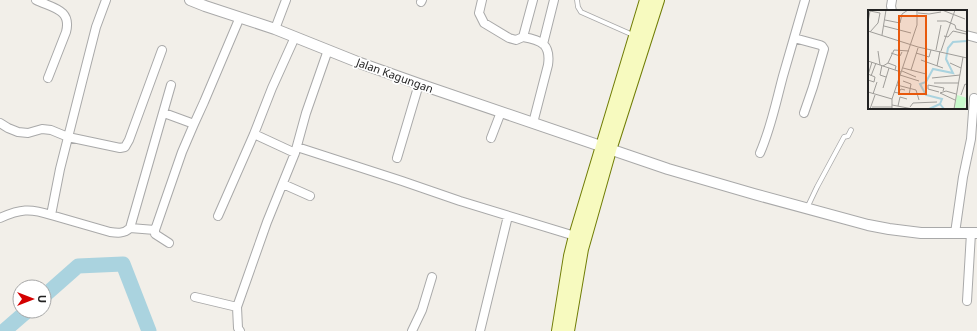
<svg xmlns="http://www.w3.org/2000/svg" width="977" height="331" font-family="'Noto Sans',sans-serif">
<style>
.lines{fill:none;stroke-linecap:round;stroke-linejoin:round}
.river{stroke:#aad3df;stroke-width:15}
.service-casing{stroke:#a9a9a9;stroke-width:5.5}
.minor-casing{stroke:#a9a9a9;stroke-width:10}
.tertiary-casing{stroke:#a9a9a9;stroke-width:12}
.secondary-casing{stroke:#707d05;stroke-width:14}
.service{stroke:#fff;stroke-width:4}
.minor{stroke:#fff;stroke-width:8}
.tertiary{stroke:#fff;stroke-width:10}
.secondary{stroke:#f7fabf;stroke-width:12}
.labels{text-anchor:middle;dominant-baseline:central;stroke-width:3.5;stroke-linejoin:round;paint-order:stroke}
.street-label{font-size:11px;fill:#222;stroke:#fff}
.inset-river{fill:none;stroke:#aad3df;stroke-width:2}
.inset-road{fill:none;stroke:#9f9d99;stroke-width:1}
.view{fill:#e8590c;fill-opacity:0.15;stroke:#e8590c;stroke-width:2}
.inset-edge{fill:none;stroke:#222;stroke-width:2}
</style>
<rect width="100%" height="100%" fill="#f2efe9"/>
<g class="lines">
<path class="river" d="M44,296L78,266L123,264L149,331
M4,331L27,311"/>
<defs>
<path id="service" d="M577,0L578,7L581,12L633,35
M807,208L817,187L844,137L848,136L851,130"/>
<path id="minor" d="M36,0C52,8 72,9 66,32L48,78
M482,0L479,13L484,23L509,38L516,40L523,37
M892,0L891,6L892,11
M421,2L422,0
M275,29L286,0
M966,35L977,38
M523,37C541,40 551,44 548,65L533,123
M523,37L533,0
M794,38L820,45L822,46L824,49L813,87L804,113
M543,44L554,0
M164,113L194,124
M0,123L8,128L18,132L28,133L42,129L51,130L68,137L120,148L125,147L129,140L162,50
M254,134L295,153
M491,138L501,112
M297,147L402,181L460,201L575,236
M760,153C771,128 776,102 783,76C790,51 798,25 805,0
M397,158L419,84
M283,184L310,196
M51,215L110,232C117,233 124,234 130,228L171,85
M218,216L254,134L272,88L295,37
M0,218C20,209 30,208 51,215L60,169L83,78L96,27L106,0
M130,228L155,230
M955,233L963,177L971,139L974,98
M169,243L155,234V230L182,152L194,124L204,102L240,17
M195,297L237,307
M967,301L971,233
M240,331L238,328L237,307L267,222L295,153L306,113L328,50
M412,331L422,310L432,277
M480,331L508,216"/>
<path id="tertiary" d="M190,0L205,6L275,29L360,63L419,84L668,169L754,194L868,225L889,229L921,233H977"/>
<path id="secondary" d="M558,331L570,256L575,236L646,0
M568,331L582,249L586,235L610,150L658,0"/>
</defs>
<use href="#service" class="service-casing"/>
<use href="#minor" class="minor-casing"/>
<use href="#tertiary" class="tertiary-casing"/>
<use href="#secondary" class="secondary-casing"/>
<use href="#service" class="service"/>
<use href="#minor" class="minor"/>
<use href="#tertiary" class="tertiary"/>
<use href="#secondary" class="secondary"/>
</g>
<g class="labels">
<g class="street-label">
<text transform="translate(395 75) rotate(20)">Jalan Kagungan</text>
</g>
</g>
<g transform="translate(868 10)">
<rect width="99" height="99" fill="#f2efe9"/>
<path d="M89,85L99,88L96,98L99,96V99H86Z" fill="#c8facc"/>
<path class="inset-river" d="M61,99L72,94M76,99L72,94L74,89L58,85L52,74L58,72L65,59L85,63L78,49L80,38L85,32L99,31"/>
<path class="inset-road" d="M74,0L97,9M50,3L61,4L73,2M17,10L32,13L34,4L40,0M69,11H78L87,15L88,19L99,22M0,12L2,1L12,3L10,13L2,22M16,16L43,23M0,21L50,37L99,48M14,25L18,0M76,26L80,27L85,21L98,24M68,40L73,15M10,41L12,55M73,41L87,0M23,43L32,46L34,42M48,43L61,47L63,40M53,50L75,58M0,51L33,62M20,53L26,40L41,41M82,53L93,58M14,55L12,65L18,67M15,56L20,53L28,56L27,60M69,56L72,41M35,58L58,64M43,60L50,38M34,61L48,67M0,64L7,67L6,72L0,70M0,65L4,52M32,65L51,71M3,66L8,53M64,68L92,65M35,71L43,74L41,85M66,73H90M29,75L48,80L51,90M15,78L21,58M0,82L24,89M26,82L30,83L33,79L37,80M71,82L60,79V75L76,78L75,81M5,84L9,72M93,85L97,74L99,75M87,90L72,83L78,81L88,84M24,95L45,99M30,96L32,87L39,89M4,97H24M42,97L45,93L69,92M2,99L7,85M24,99V89L49,15V0M86,99L95,47"/>
<path class="view" d="M31,6H58V84H31Z"/>
<rect width="99" height="99" class="inset-edge"/>
</g>
<g transform="translate(32 299) rotate(90)"><circle r="19" fill="#ffffff" stroke="#a7a7a7"/>
<path d="M0-3L7 15L0 10L-7 15Z" fill="#d40000"/>
<text y="-6" font-size="11" font-weight="bold" text-anchor="middle" fill="#222222">U</text>
</g>
</svg>
